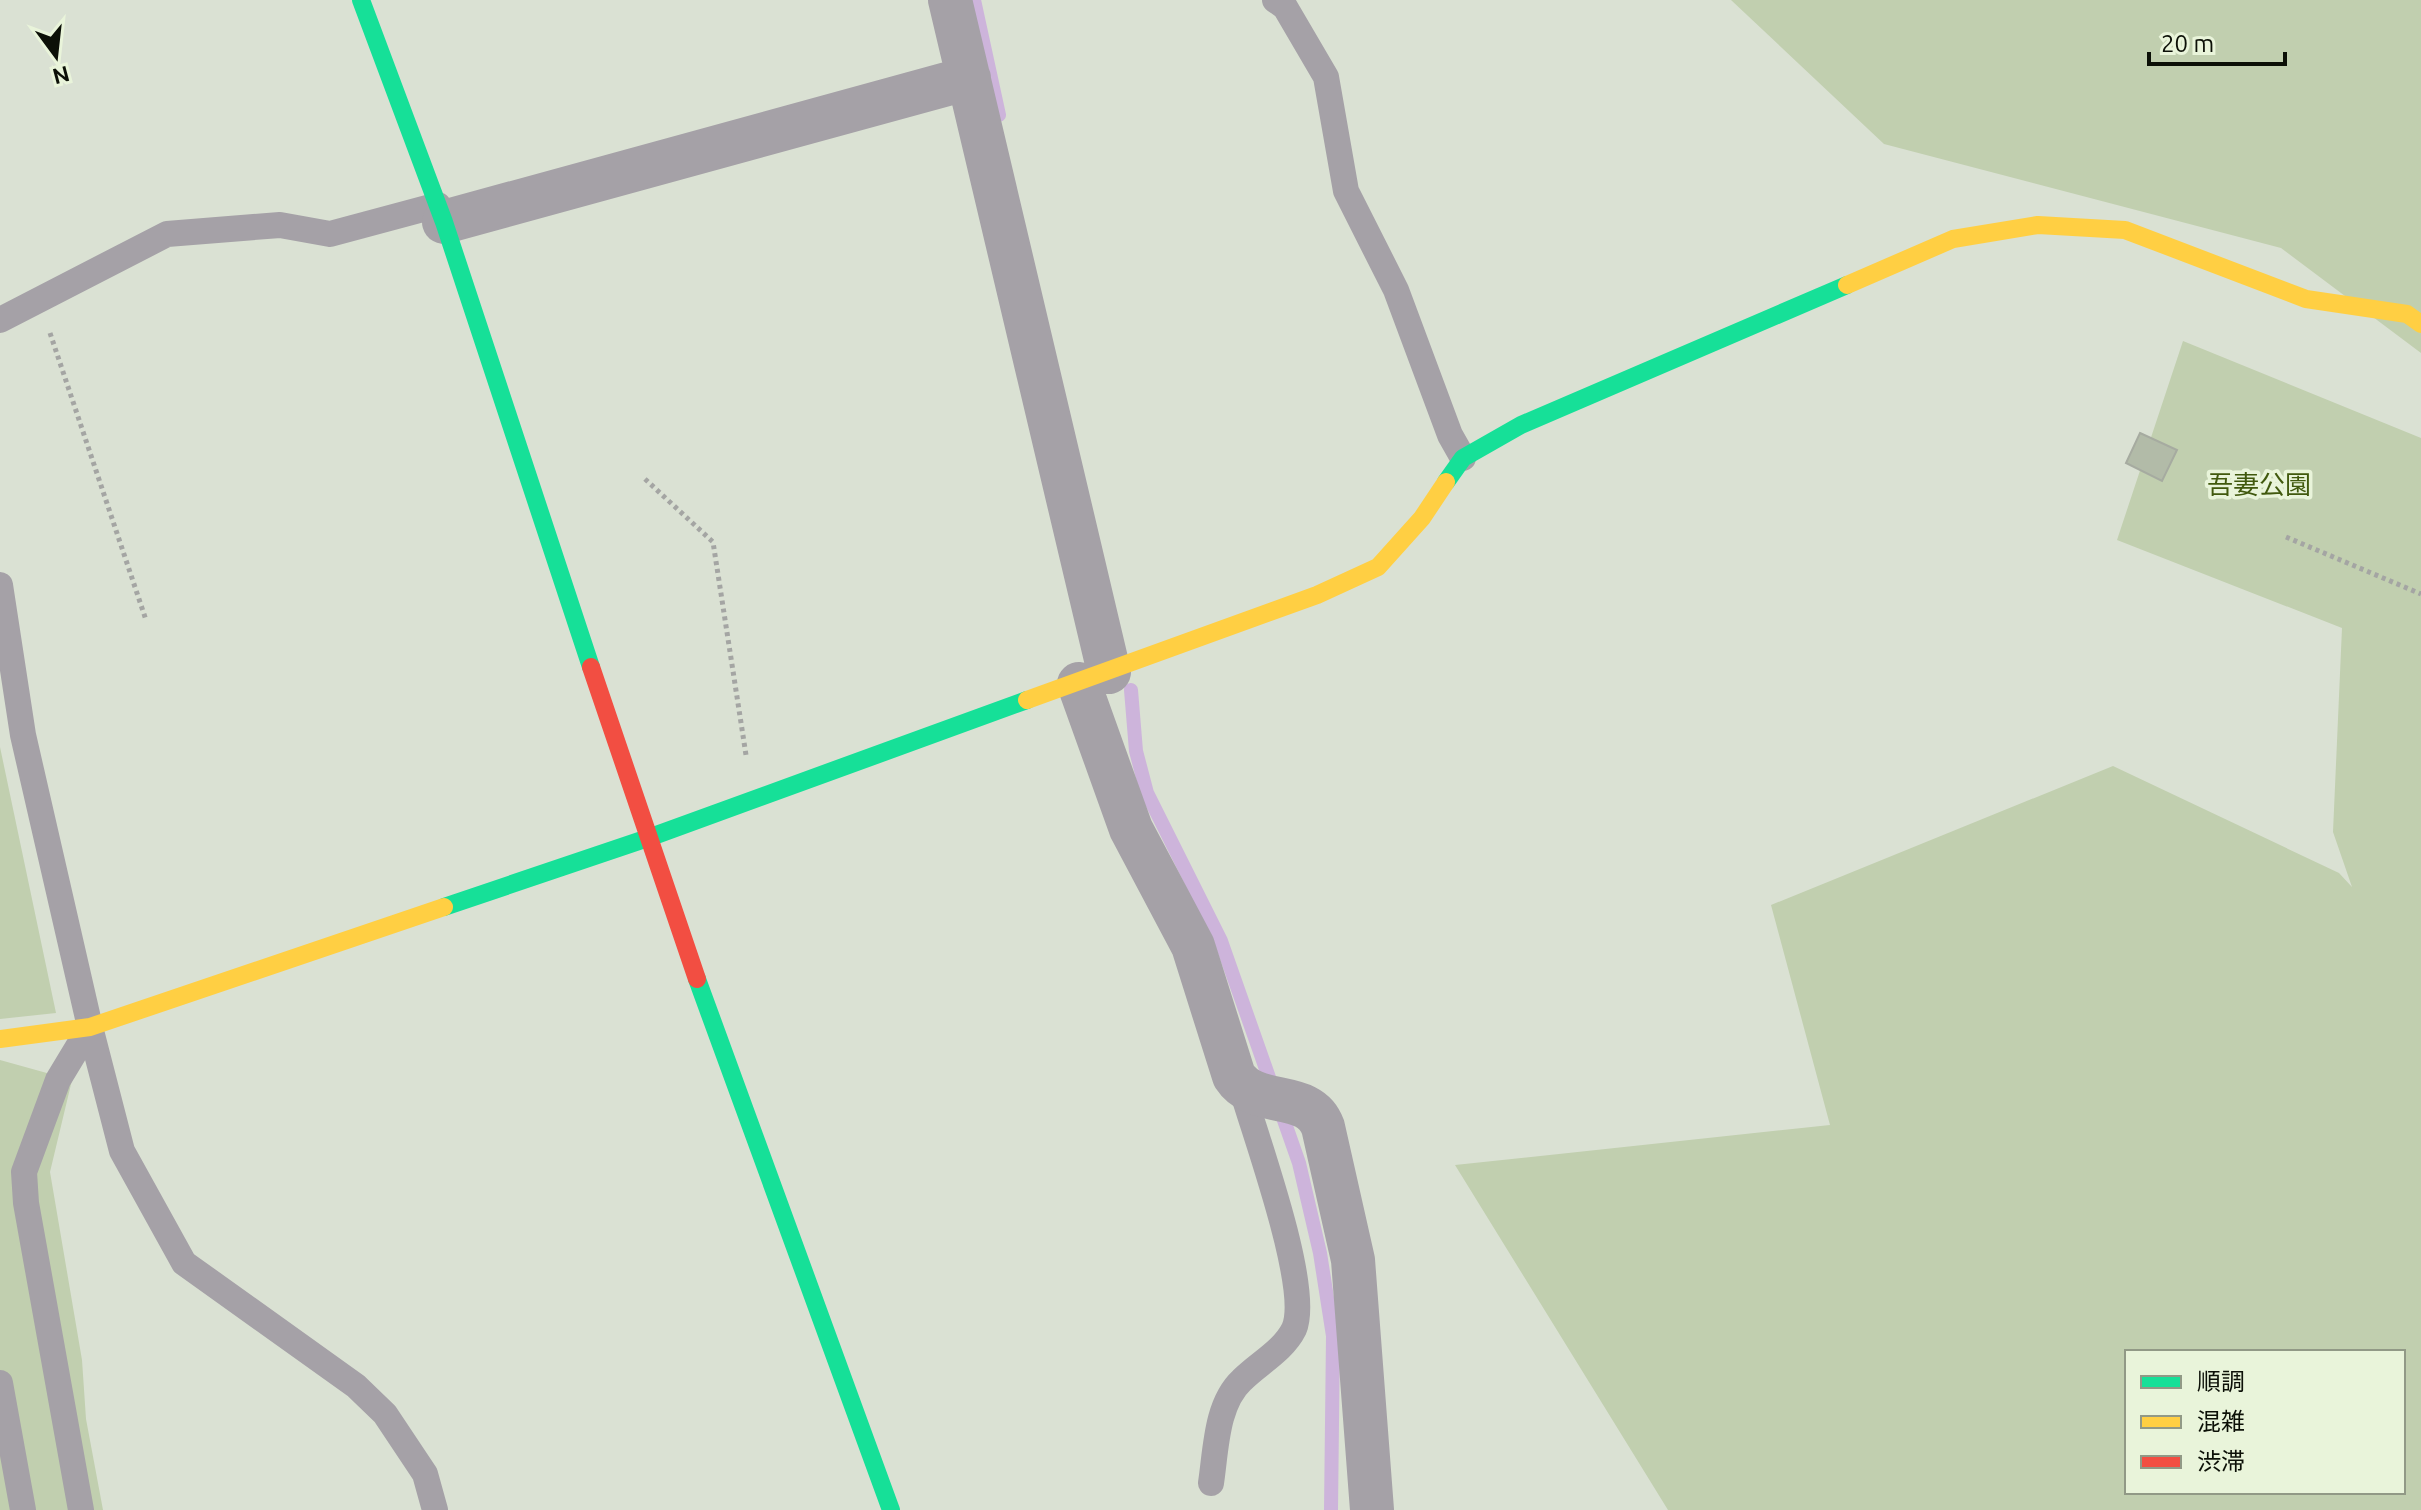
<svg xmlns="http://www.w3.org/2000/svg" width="2421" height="1510" font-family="Ubuntu,'Noto Sans JP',sans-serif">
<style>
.green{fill:#c1cfaf;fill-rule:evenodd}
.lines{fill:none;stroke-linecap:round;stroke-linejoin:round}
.stream{stroke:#cdb4db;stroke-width:14}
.building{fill:#b2bba8;stroke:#a6aba0;stroke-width:2}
.path{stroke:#a4a5a3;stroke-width:5;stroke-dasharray:4 4;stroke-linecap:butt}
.lane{stroke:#a5a1a7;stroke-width:26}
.street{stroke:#a5a1a7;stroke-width:44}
.fast{stroke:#16e098;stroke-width:18}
.slow{stroke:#ffcf43;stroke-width:18}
.jam{stroke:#f24e42;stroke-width:18}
.labels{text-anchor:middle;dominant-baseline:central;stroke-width:7;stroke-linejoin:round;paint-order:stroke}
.park-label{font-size:26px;fill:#41590e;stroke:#e9f4da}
</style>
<rect width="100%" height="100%" fill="#dae1d3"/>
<path class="green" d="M1731,0H2421V353L2281,248L1884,144Z
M2183,341L2421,438V1510H1668L1455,1165L1830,1125L1771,905L2113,766L2339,873L2352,887L2333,832L2342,628L2117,540ZM2127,1352H2403V1492H2127Z
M0,747L56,1013L0,1019Z
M0,1060L72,1080L50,1172L82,1360L86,1419L103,1510H0Z"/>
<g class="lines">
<path class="stream" d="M974,0L999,115
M1131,690L1136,751L1147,793L1221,941L1299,1163L1320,1253L1333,1336L1331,1510"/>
</g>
<path class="building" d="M2140,433L2177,450L2162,481L2126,463Z"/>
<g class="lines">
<path class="path" d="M50,333L146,620
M645,479L713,542L746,755
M2286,537L2421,594"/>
<path class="lane" d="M1275,0L1285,7L1326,77L1346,191L1396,290L1450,435L1463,458
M0,320L167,234L280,225L330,234L438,205
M0,585L23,735L90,1027L122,1151L184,1263L356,1386L385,1414L425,1474L435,1510
M0,1383L23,1510
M1211,1483C1216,1450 1216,1404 1242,1380C1259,1363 1283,1351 1294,1329C1312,1288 1254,1133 1241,1086
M81,1510L26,1203L24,1172L58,1080L90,1027"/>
<path class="street" d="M950,0L1109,672
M444,222L969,78
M1079,684L1131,829L1193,946L1234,1076C1256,1110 1309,1088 1323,1127L1353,1260L1372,1510"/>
<path class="fast" d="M361,0L444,222L591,667
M1446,482L1463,458L1521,425L1847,285
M444,907L648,838L1027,700
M697,979L891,1510"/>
<path class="slow" d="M1847,285L1953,239L2038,225L2125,230L2306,299L2407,314L2421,324
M1027,700L1317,595L1378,567L1422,518L1446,482
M0,1039L90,1027L444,907"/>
<path class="jam" d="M591,667L697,979"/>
</g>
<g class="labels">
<g class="park-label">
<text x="2259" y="484">吾妻公園</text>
</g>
</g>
<rect x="2125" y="1350" width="280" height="144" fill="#e9f4da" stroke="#919986" stroke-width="2"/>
<rect x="2141" y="1376" width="40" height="12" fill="#16e098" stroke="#919986" stroke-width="2"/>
<text x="2197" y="1390" font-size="24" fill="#0c1007">順調</text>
<rect x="2141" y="1416" width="40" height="12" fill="#ffcf43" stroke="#919986" stroke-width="2"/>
<text x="2197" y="1430" font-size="24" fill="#0c1007">混雑</text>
<rect x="2141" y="1456" width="40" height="12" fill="#f24e42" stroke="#919986" stroke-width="2"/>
<text x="2197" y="1470" font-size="24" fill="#0c1007">渋滞</text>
<g transform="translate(56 56) rotate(165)" stroke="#e9f4da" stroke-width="6" paint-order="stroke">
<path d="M0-6L14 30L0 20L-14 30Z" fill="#0c1007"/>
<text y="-12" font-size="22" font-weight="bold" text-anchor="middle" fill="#0c1007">N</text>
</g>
<path d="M2149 52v12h136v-12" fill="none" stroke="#0c1007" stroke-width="4"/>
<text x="2161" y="52" font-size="24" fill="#0c1007" stroke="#e9f4da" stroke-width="6" paint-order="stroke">20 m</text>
</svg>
